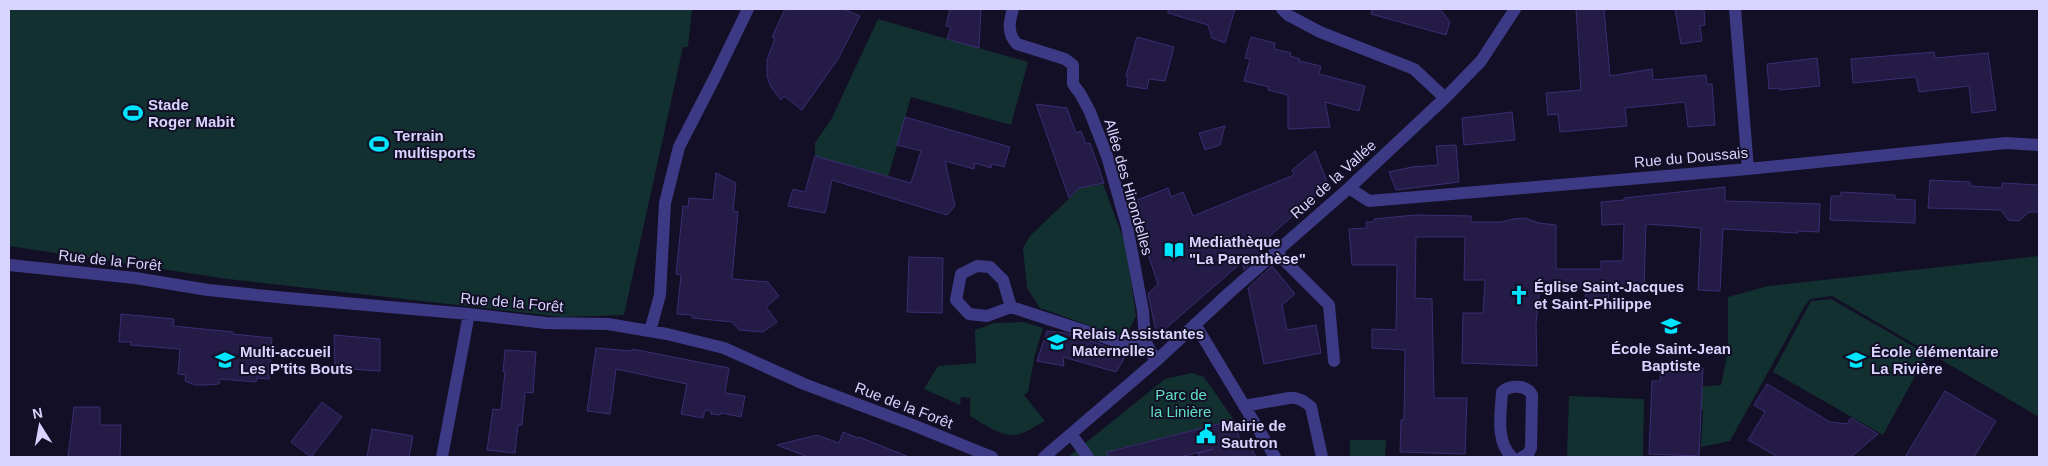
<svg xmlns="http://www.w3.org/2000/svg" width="2048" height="466" font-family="Arial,sans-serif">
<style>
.green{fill:#12302f}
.building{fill:#241b47;stroke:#3b2d73}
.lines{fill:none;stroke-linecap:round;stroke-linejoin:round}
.minor{stroke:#3d3a85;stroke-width:12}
.labels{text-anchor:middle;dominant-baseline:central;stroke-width:4;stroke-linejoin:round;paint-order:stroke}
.poi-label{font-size:15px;font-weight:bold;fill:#d9d4ff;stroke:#130f26;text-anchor:start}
.street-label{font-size:15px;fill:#d9d4ff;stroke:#130f26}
.park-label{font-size:15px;fill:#5fe0c0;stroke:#130f26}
</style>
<rect width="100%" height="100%" fill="#130f26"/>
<path class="green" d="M9,9H692L688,47H683L624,315L562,317L228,279L9,246Z
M878,19L1028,62L1011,125L911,97L888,177L815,156V143L832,118Z
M1103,184L1126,246L1136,316L1125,338L1040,308L1027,288L1023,248L1030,236L1080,188Z
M2039,256V417L1832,296L1810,299L1804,307L1730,441L1701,447L1703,410L1693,405L1695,387L1721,385L1728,352V297L1768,286Z
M1831,299L1927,354L1883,435L1773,372L1811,301Z
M1023,322L1043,328L1035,354L1028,392L1024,395L1045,421C1037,425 1029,431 1020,434C1003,439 984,424 970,416V398L961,397L960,405L924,389L938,366L976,363L975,330L994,323Z
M1192,373L1204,377L1234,420L1116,449L1118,457H1068L1165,379Z
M1569,396L1644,399L1643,457H1567Z
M1350,440H1386L1385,457H1350Z"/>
<path class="building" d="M785,9H844L860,16L838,59L802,110L784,96L781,100L771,87L767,76V60L775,38L772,37Z
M950,9H981L979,48L947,39L951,27L946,26Z
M1168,9H1235L1225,43L1212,38L1208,25L1168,13Z
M1372,9H1440L1450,22L1446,35L1371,14Z
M1576,9H1604L1610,76L1652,69L1653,80L1706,75L1707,84H1712L1715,125L1688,127L1685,102L1625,108L1627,126L1560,132L1558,114L1548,115L1546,93L1581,90Z
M1675,9H1704L1705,25L1700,26L1702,41L1681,44Z
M1137,37L1174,47L1165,81L1149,79L1147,89L1127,86L1128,77L1126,76Z
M1251,37L1275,43L1274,49L1291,53L1290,56L1300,59L1299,61L1321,66L1319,74L1365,86L1359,111L1325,102L1330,127L1288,129V95L1268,90L1269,87L1244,81L1250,59L1245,58Z
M1934,52L1935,58L1988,53L1996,110L1972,113L1969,86L1919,92L1916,77L1853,83L1851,59Z
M1817,58L1820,86L1780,90L1779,88L1769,89L1767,64Z
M1036,104L1067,108L1076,133L1081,131L1086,144L1090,143L1104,183L1079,188L1069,198Z
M1512,112L1515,140L1464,145L1462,118Z
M905,117L1010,147L1004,167L992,164L991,168L975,163L974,169L945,161L955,206L947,215L832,180L825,213L788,206L793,189L805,192L815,156L911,183L921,151L897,145Z
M1225,126L1220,145L1205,150L1199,133Z
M1456,145L1459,182L1396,190L1389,172L1412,167L1438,165L1436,146Z
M1315,151L1328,184L1259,246L1263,252L1244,270L1242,262L1157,336L1148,294L1158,284L1147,251L1150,249L1132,202L1168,188L1171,197L1183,192L1193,216L1294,175L1292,170Z
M716,173L736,183L733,211L738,212L732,279L768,282L779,296L766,307L777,322L763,332L739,330L732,322L692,318V315L677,314L681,275L676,274L683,206L688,207L689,198L713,200Z
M1930,180L1970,182V186L2002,188V183L2039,185V212H2029L2019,221L2008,220L2001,210L1928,208Z
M1725,187V201L1820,204L1819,232L1798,231V233L1723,229L1720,291L1698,290L1701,228L1646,224L1644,288L1609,287L1608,306H1585L1586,289L1540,287L1536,324L1537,366L1462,363L1463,313H1483L1485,280H1464L1465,237H1416L1415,298L1432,299L1434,398H1467L1465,454L1400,452L1401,420H1404L1405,350L1372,348V329L1396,330L1397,265H1352L1349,229L1367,228L1366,222H1374V219L1415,215L1471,216V222H1501L1513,219L1525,218L1539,223L1556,225V269H1601V261H1623L1624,224L1602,225L1601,202L1624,200V198Z
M1841,192L1895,195V199L1915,200V223L1830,220L1831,196H1841Z
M909,257L943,258L942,313L907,312Z
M1272,266L1295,294L1282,305L1287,330L1316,325L1321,353L1264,364L1248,288Z
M121,314L174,319L173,326L233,332V334L272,338L269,379L257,378L256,382L220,379L219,384L205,385H195L185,381L186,375L178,374L180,349L130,345L131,342H119Z
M1047,331L1066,333L1124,352L1123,357L1124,359L1116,372L1063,357L1064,366L1037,361Z
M334,335L380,339V371L335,368Z
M596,348L632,351V349L729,368L725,393L745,396L741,417L721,413L720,415L711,414V411L705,410L703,418L681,414L687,384L616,369L610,414L587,411Z
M505,350L536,352L533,393L525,392L522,425H518L515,453L487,450L493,409L501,410L505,372H503Z
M1661,365L1703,368L1699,456L1649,454L1652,381H1660Z
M1767,384L1830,422L1847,424L1851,418L1878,434L1851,457H1778L1748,440L1765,412L1754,405Z
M1945,391L1996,421L1974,457H1905Z
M322,402L342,417L311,457L291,442Z
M74,407H100V425H121L120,457H68Z
M1234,420L1240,440L1246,438L1256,457H1199L1198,454L1213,449L1180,457H1108L1107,452Z
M372,429L413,436L409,457H367Z
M843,432L858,438L859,437L909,457H808L777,445L817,435L839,443Z"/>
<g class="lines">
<path class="minor" d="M1013,9C1009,22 1007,34 1017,44L1065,59L1073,65V84L1081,95L1090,112L1107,156L1127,226L1143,311L1145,341L1156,361
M1282,9L1288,15L1320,32L1414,69L1445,98
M1735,9L1748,169
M1349,188L1369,201L1748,169L2006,143L2039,145
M1276,252L1329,305L1334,361
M9,265L135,278L208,290L287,298L469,314L546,323L608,324L667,334L724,348L804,384L913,425L992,457
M1011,307L987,316L969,314L956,300L961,274L977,266L990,267L1003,280L1011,307L1128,345L1145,341
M1195,324L1275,457
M650,331L660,295L665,203L679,147L715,77L748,9
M1244,406L1289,398C1298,397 1304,401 1311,407L1322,457
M1071,434L1088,457
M442,457L469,314
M1044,457L1156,361L1229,293L1349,188L1445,98L1481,61L1515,9
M1512,457C1495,442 1501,412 1502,392C1510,384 1527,385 1532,395L1531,448L1528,454L1522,457"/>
</g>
<defs>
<symbol id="stadium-bare" viewBox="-9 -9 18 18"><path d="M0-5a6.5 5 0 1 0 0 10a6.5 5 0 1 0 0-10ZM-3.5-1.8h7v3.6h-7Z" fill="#00e5ff" stroke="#130f26" stroke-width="2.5" paint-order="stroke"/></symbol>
<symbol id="library-bare" viewBox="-9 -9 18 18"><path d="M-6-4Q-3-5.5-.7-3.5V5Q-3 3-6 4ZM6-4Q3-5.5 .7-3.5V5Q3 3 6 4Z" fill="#00e5ff" stroke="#130f26" stroke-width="2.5" paint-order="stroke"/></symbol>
<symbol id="church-bare" viewBox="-9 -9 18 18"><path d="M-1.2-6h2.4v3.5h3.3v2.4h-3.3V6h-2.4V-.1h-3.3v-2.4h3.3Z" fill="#00e5ff" stroke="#130f26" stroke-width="2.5" paint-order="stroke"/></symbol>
<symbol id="school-bare" viewBox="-9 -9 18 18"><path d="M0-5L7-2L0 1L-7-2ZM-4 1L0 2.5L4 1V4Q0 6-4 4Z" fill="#00e5ff" stroke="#130f26" stroke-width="2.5" paint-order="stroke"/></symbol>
<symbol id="civic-bare" viewBox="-9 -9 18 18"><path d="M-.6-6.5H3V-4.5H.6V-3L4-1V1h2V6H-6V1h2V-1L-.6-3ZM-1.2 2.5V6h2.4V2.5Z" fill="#00e5ff" stroke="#130f26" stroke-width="2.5" paint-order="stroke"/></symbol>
</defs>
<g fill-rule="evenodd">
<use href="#stadium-bare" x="119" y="99" width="28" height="28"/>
<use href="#stadium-bare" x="365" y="130" width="28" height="28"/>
<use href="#library-bare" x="1160" y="236" width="28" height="28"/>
<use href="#church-bare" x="1505" y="281" width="28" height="28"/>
<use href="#school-bare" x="1657" y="312" width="28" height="28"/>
<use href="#school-bare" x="1043" y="328" width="28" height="28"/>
<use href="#school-bare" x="211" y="346" width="28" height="28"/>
<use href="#school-bare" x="1842" y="346" width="28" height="28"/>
<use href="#civic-bare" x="1192" y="420" width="28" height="28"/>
</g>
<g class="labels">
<g class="poi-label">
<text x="148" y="104">Stade<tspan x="148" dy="17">Roger Mabit</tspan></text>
<text x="394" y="135">Terrain<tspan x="394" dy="17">multisports</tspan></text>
<text x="1189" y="241">Mediathèque<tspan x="1189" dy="17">"La Parenthèse"</tspan></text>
<text x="1534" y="286">Église Saint-Jacques<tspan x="1534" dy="17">et Saint-Philippe</tspan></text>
<text x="1072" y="333">Relais Assistantes<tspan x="1072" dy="17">Maternelles</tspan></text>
<text x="1671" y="348" text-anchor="middle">École Saint-Jean<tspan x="1671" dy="17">Baptiste</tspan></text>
<text x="240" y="351">Multi-accueil<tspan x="240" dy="17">Les P'tits Bouts</tspan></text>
<text x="1871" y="351">École élémentaire<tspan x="1871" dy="17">La Rivière</tspan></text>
<text x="1221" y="425">Mairie de<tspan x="1221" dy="17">Sautron</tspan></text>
</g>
<g class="street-label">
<text transform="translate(1691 157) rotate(-5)">Rue du Doussais</text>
<text transform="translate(1333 179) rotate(-42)">Rue de la Vallée</text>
<text transform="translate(1129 187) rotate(74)">Allée des Hirondelles</text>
<text transform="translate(110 260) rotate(6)">Rue de la Forêt</text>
<text transform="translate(512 302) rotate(5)">Rue de la Forêt</text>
<text transform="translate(904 405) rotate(21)">Rue de la Forêt</text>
</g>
<g class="park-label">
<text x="1181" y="394">Parc de<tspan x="1181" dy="17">la Linière</tspan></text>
</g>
</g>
<rect width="2048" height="466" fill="none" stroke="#d9d4ff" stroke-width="20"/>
<g transform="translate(40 426) rotate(349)" stroke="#130f26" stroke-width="4" paint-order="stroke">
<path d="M0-4L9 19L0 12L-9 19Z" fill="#d9d4ff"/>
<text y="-8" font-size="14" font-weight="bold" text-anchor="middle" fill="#d9d4ff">N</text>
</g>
</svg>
